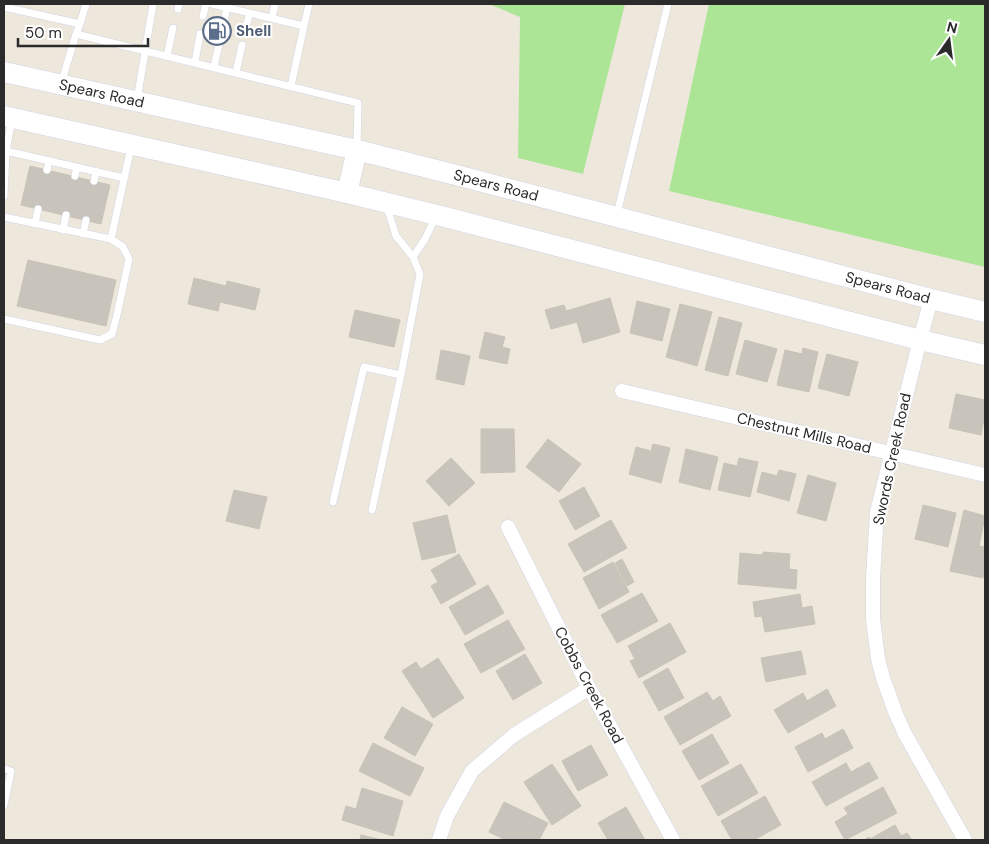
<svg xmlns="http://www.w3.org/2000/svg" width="989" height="844" font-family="'DM Sans',sans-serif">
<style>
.green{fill:#ade597}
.building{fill:#c8c4bc;stroke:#c9c3b6}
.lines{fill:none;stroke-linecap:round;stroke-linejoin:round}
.lane-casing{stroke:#d1d4e4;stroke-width:8}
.street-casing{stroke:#d1d4e4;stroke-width:15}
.secondary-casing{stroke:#d1d4e4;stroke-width:21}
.lane{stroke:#fff;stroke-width:7}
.street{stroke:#fff;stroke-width:14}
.secondary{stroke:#fff;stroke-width:20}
.labels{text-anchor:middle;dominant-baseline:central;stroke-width:4;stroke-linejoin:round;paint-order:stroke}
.service-label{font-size:15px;font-weight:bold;fill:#4e5e75;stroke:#fff;text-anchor:start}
.street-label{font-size:15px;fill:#2b2b2b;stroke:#fff}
</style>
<rect width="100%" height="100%" fill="#ede7dc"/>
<path class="green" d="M489,4H625L583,174L518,158L520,17Z
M709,4H985V267L669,191Z"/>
<path class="building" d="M30,166L110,185L101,224L21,205Z
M28,260L116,280L106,326L17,306Z
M194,278L226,286L227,281L260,289L255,310L220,302L218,311L188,304Z
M610,298L620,332L583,343L577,322L551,329L545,310L564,305L566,311Z
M637,301L670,309L662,341L630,333Z
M680,304L712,312L697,366L666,357Z
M355,310L400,320L394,347L349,337Z
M719,317L742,323L728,376L705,370Z
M485,332L505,337L502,347L510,349L507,364L479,358Z
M745,340L777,349L767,382L736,374Z
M803,348L818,352L809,392L777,385L785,350L802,354Z
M441,350L470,356L464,385L436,379Z
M827,354L858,362L849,396L818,388Z
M956,394L985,400V414L981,435L949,428Z
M481,429H514L515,472L481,473Z
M548,439L581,464L559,492L526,467Z
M653,444L670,448L661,483L629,474L636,447L651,451Z
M686,449L718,457L710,490L679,482Z
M451,458L475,483L449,506L426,481Z
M739,458L758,462L750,497L718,490L724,463L737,466Z
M779,470L796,474L789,501L757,492L762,472L777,476Z
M808,475L836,483L826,521L797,513Z
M584,487L600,516L575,530L559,501Z
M234,490L267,497L259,529L226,521Z
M923,505L956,513L948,547L915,539Z
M964,510L985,516L979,546L985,547V567L983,578L950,571Z
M447,515L456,552L422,560L413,523Z
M611,520L627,548L584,572L568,544Z
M763,552L790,554L789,569L797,570L796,589L738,584L740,553L763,555Z
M459,554L476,584L441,604L431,586L438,582L431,570Z
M622,559L634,582L627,586L615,563Z
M613,562L629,592L599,609L583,578Z
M488,585L504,613L465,635L449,607Z
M642,593L658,621L617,643L601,615Z
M800,594L802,608L812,606L815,624L765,632L762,616L755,617L753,602Z
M508,620L525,649L481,673L464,644Z
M670,623L686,652L639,678L630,661L635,659L628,646Z
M801,651L806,674L766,682L761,658Z
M525,654L542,683L513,700L496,671Z
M438,658L464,698L433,718L402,671L416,662L421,669Z
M668,668L684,698L659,711L643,682Z
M827,689L836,706L788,733L774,710L803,693L807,701Z
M707,692L713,701L720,696L731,716L680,745L664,717Z
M402,707L433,724L415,756L384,738Z
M843,729L853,748L808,772L795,747L822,733L825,739Z
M712,734L729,763L699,780L682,751Z
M373,743L424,768L410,796L359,771Z
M591,745L608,775L578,791L562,761Z
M869,762L878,778L826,806L812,782L846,763L851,772Z
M552,764L581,806L552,825L524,782Z
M741,764L758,793L718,816L701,786Z
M883,787L897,813L845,840L835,822L848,814L844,808Z
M362,788L403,801L393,836L342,820L346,806L356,809Z
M765,796L781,825L754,840H732L721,821Z
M504,802L548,823L539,840H506L489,832Z
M626,807L645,840H608L598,823Z
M895,825L901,836L907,833L912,840H864L869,837L870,839Z
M361,835L382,840H360Z"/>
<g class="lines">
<defs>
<path id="lane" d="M212,4L304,26L291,86
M4,7L80,24L76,34
M178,9L179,4
M203,16L206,4
M272,18L275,4
M224,21L227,7
M80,24L86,4
M246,26L250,13
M304,26L309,4
M167,56L173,28
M195,62L200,34
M214,67L220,39
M236,72L242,45
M61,84L76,34L358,103L357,147
M137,100L153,4
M6,151L124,178
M47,170L49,161
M75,176L77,167
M94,181L96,172
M4,196L6,151L12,119
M617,214L668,4
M4,217L111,239L123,247L129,259L117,315L112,334L100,340L4,319
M35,224L38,209
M63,230L66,215
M83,234L86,220
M111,239L131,147
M413,257L425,239L436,216
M333,502L364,367L401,375
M372,510L401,375L420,274L413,257L396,236L387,207
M4,769L11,771L4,805"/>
<path id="street" d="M931,299L920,340L877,512L873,578V619L878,659L883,678L896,714L905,734L965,840
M622,391L985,475
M508,527L589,688L673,840
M439,840L447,816L472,771L514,735L589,688"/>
<g id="secondary">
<path id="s1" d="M4,72L357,150L460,176L931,299L985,312"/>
<path d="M4,116L347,193L449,218L920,340L985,355"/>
<path d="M347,193L357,150"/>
</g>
</defs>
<use href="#lane" class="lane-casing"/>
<use href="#street" class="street-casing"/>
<use href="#secondary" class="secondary-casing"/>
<use href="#lane" class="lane"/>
<use href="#street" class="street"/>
<use href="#secondary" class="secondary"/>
</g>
<defs>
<symbol id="fuel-ring" viewBox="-11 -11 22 22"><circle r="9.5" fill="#fff" stroke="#5c6f8a" stroke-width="1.5"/><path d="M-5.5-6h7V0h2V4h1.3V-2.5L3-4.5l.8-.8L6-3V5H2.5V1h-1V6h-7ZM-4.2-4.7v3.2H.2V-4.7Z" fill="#5c6f8a"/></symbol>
</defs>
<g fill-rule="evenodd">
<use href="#fuel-ring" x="201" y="15" width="32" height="32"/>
</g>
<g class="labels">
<g class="service-label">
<text x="236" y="31">Shell</text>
</g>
<g class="street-label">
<text stroke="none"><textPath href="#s1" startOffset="100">Spears Road</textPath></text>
<text stroke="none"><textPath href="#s1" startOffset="505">Spears Road</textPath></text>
<text stroke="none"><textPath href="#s1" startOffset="910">Spears Road</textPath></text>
<text transform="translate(804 433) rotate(13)">Chestnut Mills Road</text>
<text transform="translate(892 459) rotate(-78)">Swords Creek Road</text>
<text transform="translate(589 685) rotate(62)">Cobbs Creek Road</text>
</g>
</g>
<rect width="989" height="844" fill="none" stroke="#2b2b2b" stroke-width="10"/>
<g transform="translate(949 40) rotate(14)" stroke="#ffffff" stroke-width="4" paint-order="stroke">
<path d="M0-4L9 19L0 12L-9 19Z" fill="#2b2b2b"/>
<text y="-8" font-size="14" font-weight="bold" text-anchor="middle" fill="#2b2b2b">N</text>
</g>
<path d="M18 38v8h130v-8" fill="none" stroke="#2b2b2b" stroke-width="2.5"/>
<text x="25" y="38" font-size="15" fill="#2b2b2b" stroke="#ffffff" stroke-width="4" paint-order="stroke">50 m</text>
</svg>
